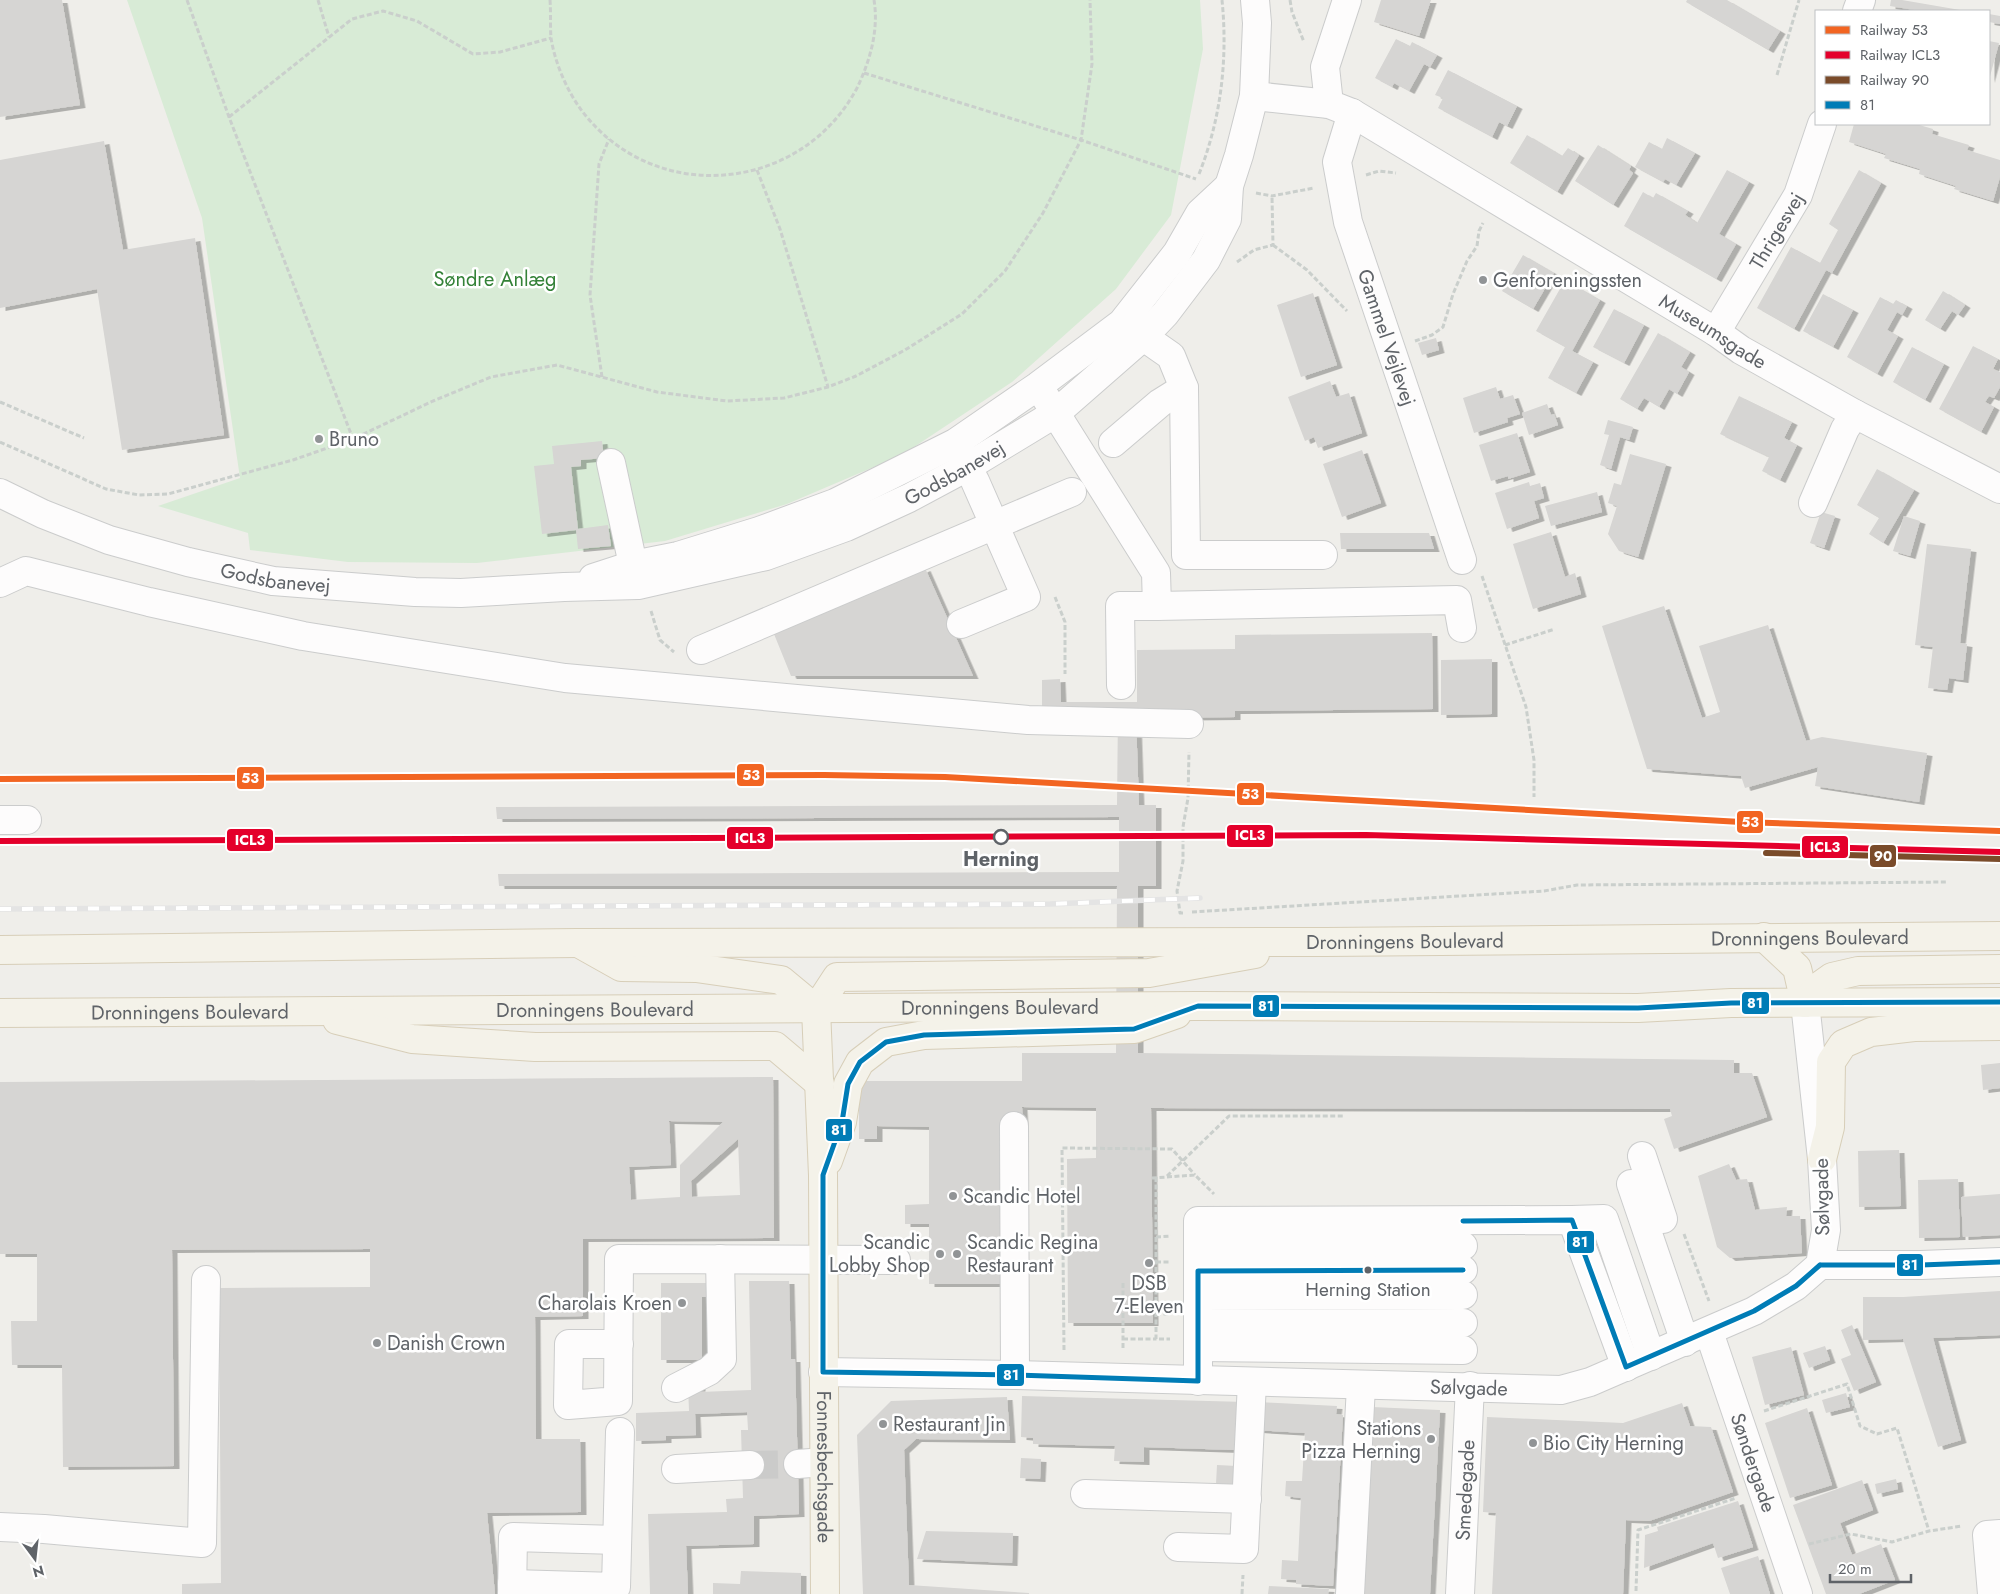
<svg xmlns="http://www.w3.org/2000/svg" width="2000" height="1594" font-family="Jost,sans-serif">
<style>
.green{fill:#d8ebd6}
.building{fill:#d6d5d3;fill-rule:evenodd;filter:url(#shadow)}
.lines{fill:none;stroke-linecap:round;stroke-linejoin:round}
.minor-tunnel{stroke:#cbcbca;stroke-width:28;stroke-dasharray:28 14;stroke-linecap:butt}
.minor-casing{stroke:#cbcccc;stroke-width:30}
.major-casing{stroke:#d7ceb8;stroke-width:30}
.path{stroke:#cacfcc;stroke-width:3;stroke-dasharray:5 2.5;stroke-linecap:butt}
.minor{stroke:#fdfcfc;stroke-width:28}
.major{stroke:#f4f2e9;stroke-width:28}
.rail-casing{stroke:#e4e4e4;stroke-width:5.5}
.rail{stroke:#fff;stroke-width:4;stroke-dasharray:11;stroke-linecap:butt}
.bus-1-casing{stroke:#fff;stroke-width:9}
.bus-1{stroke:#007cb6;stroke-width:5}
.rail-1-casing{stroke:#fff;stroke-width:10}
.rail-2-casing{stroke:#fff;stroke-width:10}
.rail-3-casing{stroke:#fff;stroke-width:10}
.rail-1{stroke:#f26522;stroke-width:6}
.rail-2{stroke:#e4002b;stroke-width:6}
.rail-3{stroke:#7a4b2a;stroke-width:6}
.poi-dot{fill:#919496;stroke:#fff;stroke-width:2}
.stop-dot{fill:#fff;stroke:#5f6368;stroke-width:2.5}
.bus-dot{fill:#5f6368;stroke:#fff;stroke-width:2}
.labels{text-anchor:middle;dominant-baseline:central;stroke-width:5;stroke-linejoin:round;paint-order:stroke}
.bus-label{font-size:19px;fill:#5f6368;stroke:#fff}
.street-label{font-size:20px;fill:#5f6368;stroke:#fff}
.park-label{font-size:20px;fill:#348238;stroke:#fff}
.poi-label{font-size:20px;fill:#5f6368;stroke:#fff;text-anchor:start}
.stop-label{font-size:20px;font-weight:bold;fill:#5f6368;stroke:#fff}
.line-badge{stroke:#fff;stroke-width:2}
.badge-label{font-size:14px;text-anchor:middle;font-weight:bold;fill:#fff}
</style>
<defs>
<filter id="shadow"><feDropShadow dx="5.5" dy="3" stdDeviation="0" flood-color="#0004"/></filter>
</defs>
<rect width="100%" height="100%" fill="#efeeea"/>
<path class="green" d="M127,0H1200L1203,49L1171,215L1116,289L1012,382L902,455L787,504L665,541L477,563L348,562L250,550L248,533L158,506L240,478L202,218Z"/>
<path class="building" d="M0,0H62L80,105L0,117Z
M1381,0H1431L1419,36L1374,22Z
M1687,0H1727L1780,31L1768,50L1686,2Z
M1891,0H1902L1966,11H1921L1890,6Z
M1989,14L2000,16V24L1989,22Z
M1396,39L1410,46L1412,42L1437,55L1430,67L1424,64L1409,91L1394,83L1392,87L1375,78Z
M1989,41L1999,43L1989,80Z
M1448,70L1517,106L1507,126L1499,122L1492,137L1438,108L1443,98L1435,95Z
M1854,124H1916L1933,129L1932,134L1969,145L1967,150L2000,160V177L1993,201L1954,189L1956,186L1919,174L1920,169L1884,158L1886,154L1849,142Z
M1527,135L1562,156L1568,148L1579,155L1557,192L1510,163Z
M1667,138L1695,153L1676,185L1665,179L1663,182L1635,167L1649,142L1662,149Z
M104,141L123,250L195,238L224,435L122,450L97,289L0,308V160Z
M1598,145L1631,166L1629,170L1633,173L1613,205L1575,181Z
M1727,170L1749,182L1719,234L1736,244L1716,279L1624,226L1643,192L1653,198L1656,193L1688,211L1685,215L1697,223Z
M1859,170L1881,183L1832,273L1826,270L1794,329L1757,308L1791,247L1820,263L1838,230L1829,224Z
M1523,255L1554,273L1533,309L1502,291Z
M1565,280L1600,300L1572,351L1593,362L1576,393L1548,378L1565,347L1536,331Z
M1943,291L1965,305L1958,315L1952,311L1940,329L1925,320Z
M1313,293L1337,365L1301,377L1277,305Z
M1823,294L1853,310L1833,347L1803,331Z
M1880,297L1893,304L1896,300L1907,306L1902,315L1897,312L1887,330L1898,336L1877,374L1847,357Z
M1614,309L1644,325L1624,363L1593,347Z
M1658,333L1690,352L1681,367L1689,372L1677,394L1669,389L1659,407L1644,398L1637,409L1620,399Z
M1436,338L1439,350L1422,355L1418,343Z
M1973,346L1998,359L1993,369L2000,372V387L1994,398L1989,396L1985,402L1994,407L1981,432L1939,409Z
M1912,347L1944,364L1925,400L1893,382Z
M1330,381L1336,397L1349,393L1362,433L1318,448L1314,437L1305,441L1288,397Z
M1496,387L1500,399L1513,395L1520,414L1507,418L1508,422L1474,433L1463,398Z
M1739,396L1792,422L1784,438L1797,445L1780,480L1762,471L1769,457L1720,434Z
M1547,404L1551,415L1554,414L1558,425L1529,435L1522,413Z
M1608,420L1633,427L1629,440L1620,437L1611,469L1600,465L1609,435L1604,434Z
M1517,433L1530,472L1508,479V476L1491,481L1479,445Z
M602,441L604,458L581,460V466L571,467L578,529L608,525L611,546L578,549L576,530L542,534L534,466L554,464L552,446Z
M1362,450L1381,503L1342,517L1323,464Z
M1630,454L1666,464L1638,557L1619,551L1608,534L1617,506L1608,503L1614,483L1621,485Z
M1877,469L1914,490L1883,543L1869,534L1879,518L1857,505Z
M1529,482L1530,486L1540,483L1544,498L1534,501L1539,518L1507,529L1495,493Z
M1597,492L1602,512L1551,526L1545,506Z
M1821,512L1835,516L1824,548L1810,543Z
M1904,516L1920,521L1910,556L1893,551Z
M1551,532L1565,577L1575,573L1581,594L1533,609L1513,544Z
M1340,533H1429L1434,549H1341Z
M1927,544L1971,549L1960,643L1967,644L1963,680L1949,678L1947,690L1928,688L1933,647L1915,645Z
M925,568L973,676H791L774,634Z
M1664,606L1702,718L1720,712L1699,646L1768,625L1806,741L1822,737L1927,753L1919,802L1815,786L1818,767L1745,788L1741,776L1647,769L1602,626Z
M1432,633L1433,709L1235,711V717L1136,718L1139,805H1156V886H1138V1053L1734,1060V1073H1752L1767,1117L1674,1149L1664,1119L1672,1116L1670,1109L1151,1108L1153,1323H1068L1067,1159L1096,1158V1108L1022,1107L1023,1126H1000V1284H929V1224H905V1205L929,1204V1127L877,1126V1139H859V1081H1022V1053H1116L1117,886H499L498,874L1119,872V817L497,819L496,807L1117,805L1118,711L1042,712V680L1060,679L1061,702H1137V650L1235,649V635Z
M1492,659V714L1441,715V660Z
M2000,1063V1088L1983,1090L1981,1065Z
M773,1077L774,1238L583,1239V1316L535,1317L536,1439H580L581,1512L487,1513L495,1594H182V1584L221,1583L219,1288L370,1287V1249L172,1250L174,1466L63,1467L62,1365H12L11,1321H37V1254H0V1082ZM669,1121L723,1122L680,1165V1197L631,1200L629,1167L671,1165ZM738,1139L740,1195L692,1197L691,1181Z
M1899,1150L1901,1206L1859,1207L1858,1151Z
M1729,1164L1736,1180L1747,1179L1755,1210L1787,1207L1786,1216H1800L1802,1253L1730,1258L1717,1247L1698,1176Z
M1958,1179L1960,1237L1919,1238L1918,1180Z
M2000,1194V1235L1963,1237L1961,1197Z
M749,1281H789L791,1359H795L799,1514L754,1516V1544L686,1546L688,1594H650L648,1514L727,1512L726,1499L743,1498L741,1430H748L747,1412L695,1414L696,1435L666,1436V1440L636,1441V1413L689,1411L688,1386H700V1392L751,1390Z
M661,1283H706V1297H702V1360H661Z
M2000,1291V1335L1933,1338L1961,1440L1938,1447L1903,1339L1863,1340V1297H1903Z
M1852,1325L1876,1382L1854,1391L1841,1359L1851,1355L1841,1330Z
M1825,1346L1830,1360L1809,1368L1803,1353Z
M1791,1347L1804,1395L1765,1405L1752,1357Z
M1846,1393L1850,1407L1826,1413L1822,1400Z
M1022,1396L1246,1402L1235,1450L1144,1447V1462L1114,1461L1115,1446L1033,1444V1438L1021,1437Z
M1007,1397L1010,1440L916,1439L904,1450L909,1585L1029,1593V1594H863L857,1435L891,1401Z
M1258,1402L1337,1406L1336,1414L1343,1415L1333,1586L1296,1584V1580L1281,1579L1282,1560L1298,1561L1301,1498L1285,1496L1286,1481H1302L1305,1433L1257,1430Z
M1682,1403L1690,1426L1711,1427L1733,1492L1649,1521L1626,1520L1623,1594H1492L1496,1513L1483,1512L1487,1417L1623,1423Z
M1372,1407L1440,1410L1430,1594H1363Z
M1807,1408L1832,1485L1790,1498L1765,1423Z
M1021,1458L1041,1459L1040,1479L1020,1478Z
M1217,1465L1237,1466V1484H1216Z
M1896,1479L1898,1489L1877,1494L1875,1484Z
M1862,1480L1873,1510L1840,1523L1852,1555L1881,1544L1895,1580L1859,1594H1826L1793,1505Z
M1738,1501L1753,1547L1718,1558L1713,1543L1644,1568L1645,1535L1658,1531L1657,1527Z
M926,1531L1013,1533L1012,1563L917,1559Z
M1758,1556L1770,1594H1730L1721,1568Z
M741,1571L801,1573V1594H713V1583L740,1584Z
M1269,1586L1329,1589L1328,1594H1268Z"/>
<g class="lines">
<path class="minor-tunnel" d="M750,1465L798,1464"/>
<defs>
<g id="minor">
<path d="M1857,11L1861,0"/>
<path id="s1" d="M1254,96L1329,104L1352,113L1716,332L1741,350L1855,414L2000,489"/>
<path d="M1329,104L1325,67L1347,0"/>
<path id="s2" d="M1352,113L1337,162L1348,222L1462,560"/>
<path d="M1128,326L1171,356L1184,388L1186,555H1323"/>
<path id="s3" d="M1716,332L1798,195L1822,124"/>
<path d="M1046,398L1156,573L1157,606L1457,600L1462,628"/>
<path d="M1113,443L1160,403L1184,388"/>
<path d="M959,451L975,481L1026,597L961,624"/>
<path d="M611,463L637,583"/>
<path id="s4" d="M0,493L43,514L109,540L188,562L273,581L415,592L461,593L564,587L638,585L766,556L846,527L909,498L967,467L1056,413L1144,336L1165,314L1206,260L1227,219L1229,186L1239,155L1254,96L1257,23L1255,0"/>
<path d="M1813,503L1845,429L1855,414"/>
<path d="M593,578L633,565L678,556L759,531L835,503L955,443L1038,386L1122,323L1177,253L1200,213L1229,186"/>
<path d="M0,583L26,571L149,602L303,636L565,678L1028,720L1189,724"/>
<path d="M701,650L1072,492"/>
<path d="M1121,685L1120,606H1157"/>
<path d="M0,820H27"/>
<path d="M1014,1126L1015,1375"/>
<path d="M1642,1156L1663,1219"/>
<path d="M1631,1184L1685,1342"/>
<path d="M1572,1220L1604,1219L1651,1356"/>
<path d="M1198,1247L1463,1246"/>
<path d="M1820,1265H1921L2000,1262"/>
<path d="M1198,1271L1463,1270"/>
<path d="M1198,1296L1463,1295"/>
<path d="M1199,1324L1463,1323"/>
<path id="s5" d="M1709,1332L1798,1594"/>
<path d="M619,1344H569L568,1405L618,1401L619,1259L896,1260"/>
<path d="M1198,1347L1463,1350"/>
<path id="s6" d="M823,1372L1015,1375L1561,1390L1590,1382L1754,1311L1796,1286L1820,1265L1826,1230L1822,1159L1805,1003"/>
<path d="M1198,1381V1221L1572,1220L1626,1367"/>
<path d="M676,1388L709,1371L722,1359L720,1259"/>
<path d="M798,1464L824,1462"/>
<path d="M676,1469L750,1465"/>
<path d="M1085,1494L1247,1499"/>
<path d="M0,1527L44,1529L202,1543L206,1280"/>
<path d="M1178,1547L1244,1549L1252,1382"/>
<path d="M512,1584L616,1587L620,1432"/>
<path d="M512,1594L513,1537L617,1540"/>
<path d="M1350,1594L1361,1386"/>
<path id="s7" d="M1460,1594L1470,1386"/>
<path d="M1992,1594L1987,1535L2000,1534"/>
</g>
<g id="major">
<path d="M1764,937L1797,968L1805,1003"/>
<path d="M580,944L621,967L696,968L781,980L816,1009"/>
<path id="s8" d="M0,950L577,943L1326,942L2000,936"/>
<path d="M1805,1003L1818,987L1832,977L1858,971L2000,969"/>
<path id="s9" d="M816,1009L823,1175L825,1594"/>
<path d="M816,1009L837,977L1149,973L1255,954"/>
<path id="s10" d="M0,1013L1198,1006L1638,1008L1731,1003L2000,1002"/>
<path d="M337,1020L412,1039L535,1047L775,1046L820,1084"/>
<path d="M1822,1159L1830,1127L1831,1062L1843,1044L1871,1032L1914,1027L2000,1026"/>
<path d="M828,1161L842,1122L848,1084L860,1062L886,1042L924,1035L1134,1029L1177,1014"/>
</g>
</defs>
<use href="#minor" class="minor-casing"/>
<use href="#major" class="major-casing"/>
<path class="path" d="M187,0L229,117L353,439
M318,0L329,37
M550,0C551,12 550,26 551,38C555,63 567,91 582,111C655,207 801,193 857,88C870,61 879,30 874,0
M1290,0L1292,12L1304,42
M864,73L1081,140L1092,64L1090,0
M1777,75L1799,0
M229,117L352,19L383,11L417,21L473,54L500,52L551,38
M757,170L780,229L828,387
M1199,174C1221,119 1228,59 1222,0
M1366,175L1379,171L1396,173
M1256,193L1272,196L1314,188
M1273,245L1307,270L1347,311
M1237,262L1254,250L1273,245L1272,196
M1415,341L1432,335L1443,327L1453,294L1467,261L1477,246L1479,231L1483,223
M602,377L590,295L599,164L609,139
M0,402L84,438
M0,442L106,489L139,495L168,494L293,460L353,439L433,401L491,377L557,365L657,392L727,401L784,398L828,387L856,376L905,350L962,314L1005,271L1043,213L1081,140L1196,179
M1482,576L1526,707L1534,760V797
M1055,597L1065,622V674
M651,611L660,640L674,652
M1505,645L1555,629
M1192,912L1544,891L1577,885L1948,882
M1183,913H1180L1177,891L1183,861V827L1188,798L1189,752
M1167,1176L1229,1116H1343
M1156,1177V1339H1170
M1152,1178L1195,1175L1214,1194
M1684,1234L1709,1301
M1156,1237L1171,1236
M1156,1262H1171
M1123,1283V1350
M1156,1288H1170
M1156,1314H1170
M1123,1339H1156
M1064,1350L1062,1148L1172,1149L1195,1175
M1764,1411L1847,1384L1860,1426L1877,1434L1897,1428L1929,1531
M1809,1544L1851,1534L1892,1542L1929,1531L1962,1526
M1636,1591L1638,1530L1736,1498
M1242,1594L1243,1575"/>
<use href="#minor" class="minor"/>
<use href="#major" class="major"/>
<defs>
<path id="rail" d="M0,909L1050,904L1200,898"/>
</defs>
<use href="#rail" class="rail-casing"/>
<use href="#rail" class="rail"/>
<defs>
<path id="bus-1" d="M1463,1221L1572,1220L1626,1367
M1820,1265H1921L2000,1262
M1198,1271L1463,1270
M1198,1271V1381
M1626,1367L1754,1311L1796,1286L1820,1265
M823,1372V1175L842,1122L848,1084L860,1062L886,1042L924,1035L1134,1029L1198,1006L1638,1008L1731,1003L2000,1002
M823,1372L1015,1375L1198,1381"/>
</defs>
<use href="#bus-1" class="bus-1-casing"/>
<use href="#bus-1" class="bus-1"/>
<defs>
<path id="rail-1" d="M0,779L824,775L945,777L1741,822L2000,831"/>
<path id="rail-2" d="M0,841L1366,835L2000,852"/>
<path id="rail-3" d="M1766,853L2000,859"/>
</defs>
<use href="#rail-1" class="rail-1-casing"/>
<use href="#rail-2" class="rail-2-casing"/>
<use href="#rail-3" class="rail-3-casing"/>
<use href="#rail-1" class="rail-1"/>
<use href="#rail-2" class="rail-2"/>
<use href="#rail-3" class="rail-3"/>
</g>
<g class="poi-dot">
<circle cx="1483" cy="280" r="5"/>
<circle cx="319" cy="439" r="5"/>
<circle cx="953" cy="1196" r="5"/>
<circle cx="940" cy="1254" r="5"/>
<circle cx="957" cy="1254" r="5"/>
<circle cx="1149" cy="1263" r="5"/>
<circle cx="682" cy="1303" r="5"/>
<circle cx="377" cy="1343" r="5"/>
<circle cx="883" cy="1424" r="5"/>
<circle cx="1431" cy="1439" r="5"/>
<circle cx="1533" cy="1443" r="5"/>
</g>
<circle class="stop-dot" cx="1001" cy="837" r="7"/>
<circle class="bus-dot" cx="1368" cy="1270" r="4.5"/>
<g class="labels">
<g class="bus-label">
<text x="1368" y="1289">Herning Station</text>
</g>
<g class="street-label">
<text stroke="none"><textPath href="#s3" startOffset="118">Thrigesvej</textPath></text>
<text stroke="none"><textPath href="#s1" startOffset="522">Museumsgade</textPath></text>
<text stroke="none"><textPath href="#s2" startOffset="234">Gammel Vejlevej</textPath></text>
<text stroke="none"><textPath href="#s4" startOffset="991">Godsbanevej</textPath></text>
<text stroke="none"><textPath href="#s4" startOffset="290">Godsbanevej</textPath></text>
<text stroke="none"><textPath href="#s8" startOffset="1810">Dronningens Boulevard</textPath></text>
<text stroke="none"><textPath href="#s8" startOffset="1405">Dronningens Boulevard</textPath></text>
<text stroke="none"><textPath href="#s10" startOffset="1000">Dronningens Boulevard</textPath></text>
<text stroke="none"><textPath href="#s10" startOffset="595">Dronningens Boulevard</textPath></text>
<text stroke="none"><textPath href="#s10" startOffset="190">Dronningens Boulevard</textPath></text>
<text transform="translate(1822 1197) rotate(-91)">Sølvgade</text>
<text stroke="none"><textPath href="#s6" startOffset="646">Sølvgade</textPath></text>
<text stroke="none"><textPath href="#s5" startOffset="138">Søndergade</textPath></text>
<text stroke="none"><textPath href="#s9" startOffset="458">Fonnesbechsgade</textPath></text>
<text stroke="none"><textPath href="#s7" startOffset="104">Smedegade</textPath></text>
</g>
<g class="park-label">
<text x="495" y="279">Søndre Anlæg</text>
</g>
<g class="poi-label">
<text x="1493" y="280">Genforeningssten</text>
<text x="329" y="439">Bruno</text>
<text x="963" y="1196">Scandic Hotel</text>
<text x="930" y="1242" text-anchor="end">Scandic<tspan x="930" dy="23">Lobby Shop</tspan></text>
<text x="967" y="1242">Scandic Regina<tspan x="967" dy="23">Restaurant</tspan></text>
<text x="1149" y="1283" text-anchor="middle">DSB<tspan x="1149" dy="23">7-Eleven</tspan></text>
<text x="672" y="1303" text-anchor="end">Charolais Kroen</text>
<text x="387" y="1343">Danish Crown</text>
<text x="893" y="1424">Restaurant Jin</text>
<text x="1421" y="1428" text-anchor="end">Stations<tspan x="1421" dy="23">Pizza Herning</tspan></text>
<text x="1543" y="1443">Bio City Herning</text>
</g>
<g class="stop-label">
<text x="1001" y="859">Herning</text>
</g>
</g>
<g class="line-badge">
<rect x="736" y="763" width="29" height="24" rx="5" fill="#f26522"/>
<rect x="236" y="766" width="29" height="24" rx="5" fill="#f26522"/>
<rect x="1236" y="782" width="29" height="24" rx="5" fill="#f26522"/>
<rect x="1736" y="810" width="28" height="24" rx="5" fill="#f26522"/>
<rect x="1226" y="824" width="48" height="24" rx="5" fill="#e4002b"/>
<rect x="726" y="826" width="48" height="24" rx="5" fill="#e4002b"/>
<rect x="226" y="828" width="48" height="24" rx="5" fill="#e4002b"/>
<rect x="1801" y="835" width="48" height="24" rx="5" fill="#e4002b"/>
<rect x="1869" y="844" width="28" height="24" rx="5" fill="#7a4b2a"/>
<rect x="1741" y="991" width="29" height="24" rx="5" fill="#007cb6"/>
<rect x="1252" y="994" width="28" height="24" rx="5" fill="#007cb6"/>
<rect x="825" y="1118" width="28" height="24" rx="5" fill="#007cb6"/>
<rect x="1566" y="1230" width="29" height="24" rx="5" fill="#007cb6"/>
<rect x="1896" y="1253" width="28" height="24" rx="5" fill="#007cb6"/>
<rect x="996" y="1363" width="29" height="24" rx="5" fill="#007cb6"/>
</g>
<g class="badge-label">
<text x="751" y="780">53</text>
<text x="250" y="783">53</text>
<text x="1250" y="799">53</text>
<text x="1750" y="827">53</text>
<text x="1250" y="840">ICL3</text>
<text x="750" y="843">ICL3</text>
<text x="250" y="845">ICL3</text>
<text x="1825" y="852">ICL3</text>
<text x="1883" y="861">90</text>
<text x="1755" y="1008">81</text>
<text x="1266" y="1011">81</text>
<text x="839" y="1135">81</text>
<text x="1580" y="1247">81</text>
<text x="1910" y="1270">81</text>
<text x="1011" y="1380">81</text>
</g>
<rect x="1815" y="10" width="175" height="115" fill="#ffffff" stroke="#bfc1c3"/>
<rect x="1825" y="26" width="25" height="8" fill="#f26522" stroke="#bfc1c3"/>
<text x="1860" y="35" font-size="15" fill="#5f6368">Railway 53</text>
<rect x="1825" y="51" width="25" height="8" fill="#e4002b" stroke="#bfc1c3"/>
<text x="1860" y="60" font-size="15" fill="#5f6368">Railway ICL3</text>
<rect x="1825" y="76" width="25" height="8" fill="#7a4b2a" stroke="#bfc1c3"/>
<text x="1860" y="85" font-size="15" fill="#5f6368">Railway 90</text>
<rect x="1825" y="101" width="25" height="8" fill="#007cb6" stroke="#bfc1c3"/>
<text x="1860" y="110" font-size="15" fill="#5f6368">81</text>
<g transform="translate(35 1559) rotate(165)" stroke="#ffffff" stroke-width="4" paint-order="stroke">
<path d="M0-4L9 19L0 12L-9 19Z" fill="#5f6368"/>
<text y="-8" font-size="14" font-weight="bold" text-anchor="middle" fill="#5f6368">N</text>
</g>
<path d="M1830 1574v8h81v-8" fill="none" stroke="#5f6368" stroke-width="2.5"/>
<text x="1838" y="1574" font-size="15" fill="#5f6368" stroke="#ffffff" stroke-width="4" paint-order="stroke">20 m</text>
</svg>
